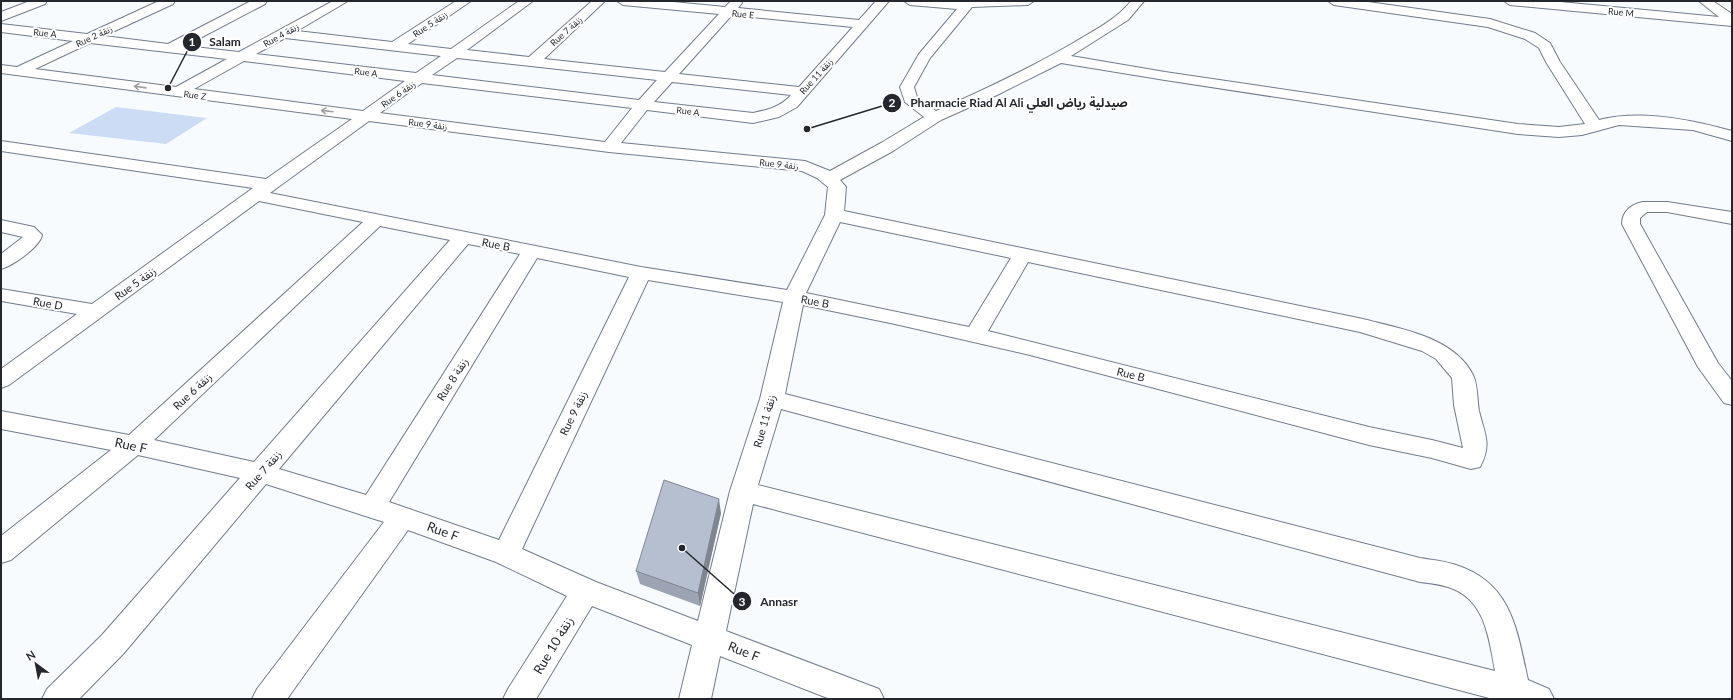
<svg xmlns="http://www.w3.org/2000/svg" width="1733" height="700" font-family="Lato,'Noto Sans Arabic',sans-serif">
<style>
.green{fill:#ccdcf5}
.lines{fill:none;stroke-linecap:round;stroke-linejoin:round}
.minor-casing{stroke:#727c8c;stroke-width:2}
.minor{fill:#fff;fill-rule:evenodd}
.wall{fill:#9ca4b3}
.shaded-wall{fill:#7f8692}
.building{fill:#b5bfd0;stroke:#7f8692}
.oneway{stroke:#9c9ea1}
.labels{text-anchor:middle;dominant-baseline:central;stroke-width:4;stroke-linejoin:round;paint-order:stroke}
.far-street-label{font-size:9px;fill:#24282e;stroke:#fff}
.street-label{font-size:11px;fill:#24282e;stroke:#fff}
.near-street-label{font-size:13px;fill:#24282e;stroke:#fff}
.leader{fill:none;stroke:#24282e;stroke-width:1.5}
.callout-dot{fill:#24282e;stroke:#fff;stroke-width:1.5}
.mark-label{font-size:12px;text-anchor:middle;font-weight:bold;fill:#fff}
.callout-label{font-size:12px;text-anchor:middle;font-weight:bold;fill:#24282e;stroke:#fff;stroke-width:4;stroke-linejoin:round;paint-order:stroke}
</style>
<rect width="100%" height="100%" fill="#f8fbfe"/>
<path class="green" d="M116,107L207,118L166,144L69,133Z"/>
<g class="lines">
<defs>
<path id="minor" d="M30,1H47L45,4L1,21V12Z
M159,1H175L173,4L104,36L168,44L251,1H267L265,4L185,46L239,52L333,1H348L297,31L392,42L456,1H471L408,44L451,49L519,1H533L467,50L529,57L592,1H605L544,59L665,72L719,14L623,5L617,1H663L725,7L731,1H741L742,3L738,8L859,20L876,1H889L797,107L779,117L753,123L647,110L621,143L805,161L830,171L881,143L924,117L905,102L900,87L919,54L957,9L910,5L904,1H1034L1028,5L972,7L930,58L914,87L917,97L936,111C984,90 1030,68 1075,42C1095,30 1117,19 1131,1H1144L1128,20L1071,56L1165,72L1518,124L1559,127L1585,124L1546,62L1539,48L1525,39L1488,27L1334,5L1328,1H1361L1490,19L1535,33L1550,43L1560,62L1599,120C1639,109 1693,120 1732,131V141L1693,130L1619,125L1582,135L1559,137L1518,134L1165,80L1061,63L997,95L941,120L893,151L840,180L846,187L844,211L1363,319C1401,329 1454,337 1473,375C1478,385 1477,400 1479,411C1485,435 1492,444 1480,467L1471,469L1432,458L1369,445L1030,355L895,324L803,305L785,394L1420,558C1432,560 1445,561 1456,565C1512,583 1517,630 1528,680L1549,689L1554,699H1493L753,504L726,631L879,689L884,699H830L720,656L711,699H679L692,645L592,606L536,699H503L508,689L567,596L496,562L408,530L287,699H252L257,689L384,522L266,484L124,653L79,699H42L47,689L102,635L240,478L138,455L11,560L1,563V536L111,450L1,429V411L129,435L363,222L259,201L9,385L1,388V369L77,314L1,301V289L92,304L253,188L1,151V141L266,179L352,119L1,73V65L17,67L73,41L1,32V24L87,34ZM732,15L853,27L799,87L679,74ZM285,38L441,56L416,73L256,54ZM90,43L227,59L176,87L35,69ZM457,58L657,80L639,100L432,75ZM244,61L405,81L363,111L194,89ZM672,82L791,95C781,107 767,110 753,113L654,102ZM422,83L632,108L605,142L380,113ZM369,121L609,152L802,171L817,178L828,187L825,215L787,290L641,267L270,193ZM840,222L1011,258L969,327L806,293ZM380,226L450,240L254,462L154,440ZM468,244L520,254L366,495L279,469ZM537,258L629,277L499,540L389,502ZM1028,262L1360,332L1422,351L1436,359L1452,378L1454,405L1463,448L1432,440L1369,427L988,331ZM648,280L783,302L760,399L730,491L698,621L596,582L522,549ZM781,409L1420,582C1429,583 1439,584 1448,587C1485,598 1489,638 1495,671L758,485Z
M1504,1H1550L1719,17L1699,1H1713L1732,14V26L1510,5Z
M1643,202H1667L1732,212V224L1667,212H1647L1640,218V224L1718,363L1732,381V405L1724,403L1698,367L1622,224C1622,212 1631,204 1643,202Z
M1,220L34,227L42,235C40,247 12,266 1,269V254L23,237L1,232Z"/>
</defs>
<use href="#minor" class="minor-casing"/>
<use href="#minor" class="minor"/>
</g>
<path class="wall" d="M721,513L700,606L640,584L636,571Z"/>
<path class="shaded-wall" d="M719,499L721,513L700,606L698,593Z"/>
<path class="building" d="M664,480L719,499L698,593L636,571Z"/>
<defs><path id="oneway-shaft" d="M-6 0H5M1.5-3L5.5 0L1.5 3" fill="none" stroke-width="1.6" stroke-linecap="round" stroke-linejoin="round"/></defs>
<g class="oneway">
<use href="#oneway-shaft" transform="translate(140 87) rotate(-172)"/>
<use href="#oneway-shaft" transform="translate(327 111) rotate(-173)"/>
</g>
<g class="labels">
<g class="far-street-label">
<text transform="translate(1621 12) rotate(5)">Rue M</text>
<text transform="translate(743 14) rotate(5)">Rue E</text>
<text transform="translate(430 24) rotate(-33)">Rue 5 زنقة</text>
<text transform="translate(566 31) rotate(-42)">Rue 7 زنقة</text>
<text transform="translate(45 33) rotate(6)">Rue A</text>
<text transform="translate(281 35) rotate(-29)">Rue 4 زنقة</text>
<text transform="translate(94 36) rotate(-25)">Rue 2 زنقة</text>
<text transform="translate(366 72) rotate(7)">Rue A</text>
<text transform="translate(816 76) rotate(-48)">Rue 11 زنقة</text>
<text transform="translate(398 94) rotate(-35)">Rue 6 زنقة</text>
<text transform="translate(195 95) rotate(7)">Rue Z</text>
<text transform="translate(688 111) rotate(7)">Rue A</text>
<text transform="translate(428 124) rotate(7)">Rue 9 زنقة</text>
<text transform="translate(779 164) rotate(6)">Rue 9 زنقة</text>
</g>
<g class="street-label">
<text transform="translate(496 244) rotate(11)">Rue B</text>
<text transform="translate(135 283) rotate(-36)">Rue 5 زنقة</text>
<text transform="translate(815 301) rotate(11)">Rue B</text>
<text transform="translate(48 303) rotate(10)">Rue D</text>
<text transform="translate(1131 374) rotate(14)">Rue B</text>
<text transform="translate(452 379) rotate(-58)">Rue 8 زنقة</text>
<text transform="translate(192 391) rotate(-43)">Rue 6 زنقة</text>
<text transform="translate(573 413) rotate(-64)">Rue 9 زنقة</text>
<text transform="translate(764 421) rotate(-74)">Rue 11 زنقة</text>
<text transform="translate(263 470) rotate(-49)">Rue 7 زنقة</text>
</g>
<g class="near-street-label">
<text transform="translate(131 445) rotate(12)">Rue F</text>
<text transform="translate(443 531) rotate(20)">Rue F</text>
<text transform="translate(553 645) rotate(-59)">Rue 10 زنقة</text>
<text transform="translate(744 651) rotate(21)">Rue F</text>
</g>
</g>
<path class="leader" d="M168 88L192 42M807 129L892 103M682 548L742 601"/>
<g class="callout-dot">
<circle cx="168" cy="88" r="4"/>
<circle cx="807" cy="129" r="4"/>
<circle cx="682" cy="548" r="4"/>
<circle cx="192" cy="42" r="10"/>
<circle cx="892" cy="103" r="10"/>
<circle cx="742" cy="601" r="10"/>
</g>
<g class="mark-label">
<text x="192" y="46">1</text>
<text x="892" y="107">2</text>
<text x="742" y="606">3</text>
</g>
<g class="callout-label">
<text x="225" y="46">Salam</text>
<text x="1019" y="107">Pharmacie Riad Al Ali صيدلية رياض العلي</text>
<text x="779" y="606">Annasr</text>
</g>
<rect width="1733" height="700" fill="none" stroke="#24282e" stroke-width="4"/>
<g transform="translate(36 664) rotate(328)" stroke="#ffffff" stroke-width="3" paint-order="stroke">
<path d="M0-3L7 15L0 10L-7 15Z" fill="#24282e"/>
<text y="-6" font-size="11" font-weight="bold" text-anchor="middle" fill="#24282e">N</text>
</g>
</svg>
